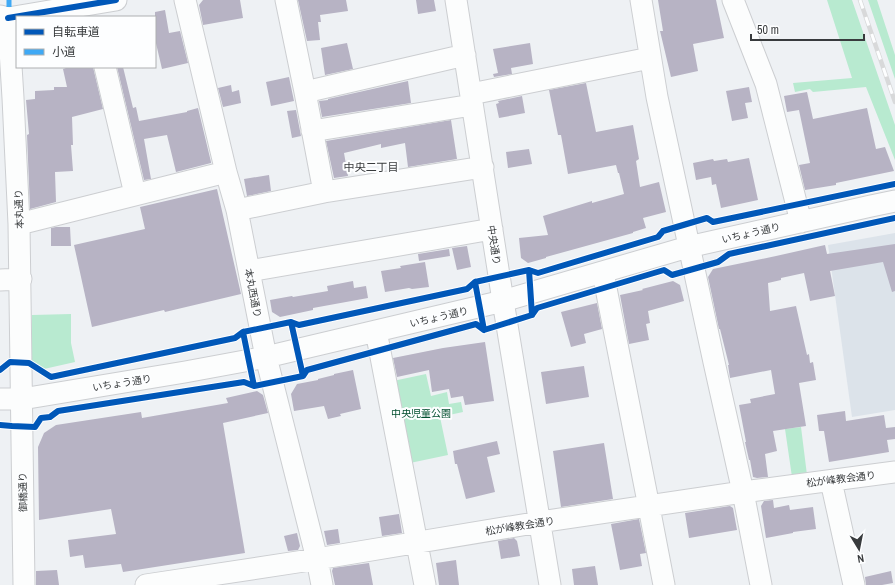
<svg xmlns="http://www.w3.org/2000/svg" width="895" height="585" font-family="'Archivo Narrow','Noto Sans JP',sans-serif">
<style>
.built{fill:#dce3ea}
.green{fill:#b8ead0}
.building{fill:#b7b3c4}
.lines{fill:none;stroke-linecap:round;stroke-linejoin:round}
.minor-casing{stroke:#ccced1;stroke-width:23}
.minor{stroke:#fcfdfd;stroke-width:21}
.rail-casing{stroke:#d8d9da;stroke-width:4.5}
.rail{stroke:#fdfeff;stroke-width:3;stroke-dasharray:9;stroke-linecap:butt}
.quiet{stroke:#3fa9f5;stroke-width:5;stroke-dasharray:10 5;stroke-linecap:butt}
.cycleway-casing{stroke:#fdfeff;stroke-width:8}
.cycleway{stroke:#0057b8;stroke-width:6}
.labels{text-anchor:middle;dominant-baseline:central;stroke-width:4;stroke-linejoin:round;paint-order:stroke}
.street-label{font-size:10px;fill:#383b3d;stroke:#fdfeff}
.park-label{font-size:10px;fill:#004e2e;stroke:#fdfeff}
.neighbourhood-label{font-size:11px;fill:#383b3d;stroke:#fdfeff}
</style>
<rect width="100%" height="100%" fill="#eef1f4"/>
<path class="built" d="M895,233V410L852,417L828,245Z"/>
<path class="green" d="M827,0H852L895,125V160L866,87L813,92L810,89L795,92L793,83L852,78Z
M868,0H877L895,55V79Z
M71,314V343L75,362L44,369L31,360L32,315Z
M426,374L431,396L447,392L449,404L461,402L463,412L440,417L448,455L410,463L393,381Z
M801,427L807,475L792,477L785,429Z"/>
<path class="building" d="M203,0H240L243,18L203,25L199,5Z
M298,0H346L348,11L320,15L321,22H318L320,40L307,41Z
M416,0H434L436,11L418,14Z
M658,0H716L724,38L693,44L698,71L671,77L660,31H663Z
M165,10L169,33L180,31L188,63L162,69L155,39V12Z
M347,43L353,69L325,75L321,48Z
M530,43L533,64L511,68L512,74L494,77L493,74L498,73L493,49Z
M69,67H93L103,109L72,117L73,145H71L73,171L55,172L56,202L30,209L27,135L29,134L26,100L35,99V91L54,90V87H67L63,69Z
M117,67H123L133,108L136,107L139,121L187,112V111L198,108L211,162V163L176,172L167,135L144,139L151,179L144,180Z
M289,77L294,101L271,106L266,82Z
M408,81L411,103L322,117L319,101L328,100V99Z
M586,83L596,132L633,125L639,159L636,161L640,187L659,182L666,212L643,218L646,228L633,232V233L546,257V258L528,263L521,258L519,238L548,235L543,216L592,201V203L624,194L619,173H618L616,165L568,174L561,135H558L549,90Z
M231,85L232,92L239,90L241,103L223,107L218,88Z
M749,87L752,102L745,103L748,118L732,121L726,91Z
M807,92L813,119L867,108L876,149L885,147L894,171L836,183V185L805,190L799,165L810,163L799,110L787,112L784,96Z
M522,96L525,113L499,118L496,104L499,103L498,101Z
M296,110L301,136L292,138L287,111Z
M451,120L457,159L408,167L405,143L381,148V144L344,153L348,176L334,178L326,141Z
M529,149L532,164L508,168L506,152Z
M749,158L758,200L721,208L716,184L712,185L711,177L696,180L693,163L713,159L714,161L727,159L728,162Z
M269,175L271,191L247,196L244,179Z
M217,189L241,294L165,312L164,310L92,327L74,245L145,229L140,207Z
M56,227H70L71,246H51V228Z
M895,244V291L892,292L883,262L830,271L835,296L810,301L804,273L781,278V280L768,283L770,311L796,306L807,355L809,354L810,363L813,362L816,380L799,383L806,426L773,431L777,451L765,454L768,477L757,478L753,477L750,460H749L745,442H746L739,405L751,403L750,399L775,394L771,370L730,378L728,365H729L720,329H719L708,277L713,269L776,256L825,245L827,254Z
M467,246L471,267L457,270L452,248Z
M449,249L450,256L419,261L418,254Z
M425,262L429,287L412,289L409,288L385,292L381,271L401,268L400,266Z
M353,281L354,288L366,286L368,298L313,308V310L280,317L272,312L270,300L292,296L293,297L328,291L327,286Z
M673,281L680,285L684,301L648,311L650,323L646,324L649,340L629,344L620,295L643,290L642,289Z
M597,303L602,329L584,334L586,343L571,347L561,312Z
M485,342L494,401L465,405L463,396L451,398L449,389L432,392L429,370L397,377L393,358L443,348Z
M584,366L589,397L546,404L541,372Z
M353,370L361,409L340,414L341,416L328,419L324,406L294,411L291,394L297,384L318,380V379L334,375V374Z
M257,391L263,395L268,413L223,423L245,553L123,572L121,564L85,568L83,555L70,557L68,540L116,534L111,509L39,520L38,447L44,433L56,425L141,412L142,418L228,403L226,398Z
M845,411L846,421L884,415L886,428L895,427V439L887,440L889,452L829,462L824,431H819L817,415Z
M497,441L500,454L487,457L495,492L466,499L457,464H455L453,451Z
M604,443L613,499L561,507L553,451Z
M773,500L774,508L789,505L790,510L813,507L816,529L793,532V533L766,538L761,506L764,501Z
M730,506L733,508L737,530L689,538L685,513Z
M399,514L402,533L382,536L379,517Z
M639,519L646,553L640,554L642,566L620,570L611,524Z
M338,529L340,543L327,545L324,531Z
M297,533L300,546L298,550L288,551L284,536Z
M514,538L517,541L520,556L501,559L498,541Z
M456,560L459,585H439L436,563Z
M369,563L373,585H335L332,571L333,568Z
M595,566L598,585H574L572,569Z
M57,570L59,585H36V571Z
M891,571L893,583L882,585H866L865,577Z"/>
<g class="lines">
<defs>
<path id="minor" d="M185,0L226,172L237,210L266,357L317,559L322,585
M286,0L305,92L324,192
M456,0L503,301L550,585
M641,0L657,97L714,362L743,492L761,585
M733,0L766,84L801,222
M0,16L8,18L116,0
M8,18L13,98L19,224L24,585
M105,67L135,194
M305,92L465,55
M471,94L650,58
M312,131L472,105
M237,210L324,192L483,167
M19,224L226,172
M249,271L492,229
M603,273L649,507L664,585
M0,280L21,279
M376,331L425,585
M0,399H22L185,372L266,357L503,301L688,247L871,206L895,201
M831,481L854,585
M146,585L317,559L540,522L743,492L895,472"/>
</defs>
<use href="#minor" class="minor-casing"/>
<use href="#minor" class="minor"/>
<defs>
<path id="rail" d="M860,0L895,102"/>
</defs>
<use href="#rail" class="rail-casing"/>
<use href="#rail" class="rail"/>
<path class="quiet" d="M9,7V0"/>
<defs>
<path id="cycleway" d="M8,18L116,0
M529,270L538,273L658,237L663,231L707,218L713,222L895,184
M532,315L529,270L475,282L484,330L532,315L537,308L664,270L672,275L718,262L729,254L895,218
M291,322L299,325L467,289L475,282
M0,370L10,362L29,363L51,377L235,338L243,332
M303,376L291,322L243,332L254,386L303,376L307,370L476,324L484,330
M0,425L12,426L35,427L41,418L50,417L58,411L244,382L254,386"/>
</defs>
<use href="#cycleway" class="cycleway-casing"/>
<use href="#cycleway" class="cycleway"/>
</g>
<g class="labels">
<g class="street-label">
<text transform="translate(19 209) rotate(-92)">本丸通り</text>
<text transform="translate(751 233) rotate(-13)">いちょう通り</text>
<text transform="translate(494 245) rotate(81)">中央通り</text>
<text transform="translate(253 293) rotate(79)">本丸西通り</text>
<text transform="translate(439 317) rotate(-13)">いちょう通り</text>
<text transform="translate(122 383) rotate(-9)">いちょう通り</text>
<text transform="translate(841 479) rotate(-7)">松が峰教会通り</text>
<text transform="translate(23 492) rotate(-91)">御橋通り</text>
<text transform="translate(520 526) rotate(-9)">松が峰教会通り</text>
</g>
<g class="park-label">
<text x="421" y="413">中央児童公園</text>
</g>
<g class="neighbourhood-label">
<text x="371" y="167">中央二丁目</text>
</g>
</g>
<rect x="16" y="16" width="140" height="52" fill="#fdfeff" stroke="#aeb0b1"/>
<rect x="24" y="29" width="20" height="6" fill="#0057b8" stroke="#aeb0b1"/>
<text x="52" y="36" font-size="12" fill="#383b3d">自転車道</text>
<rect x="24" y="49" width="20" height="6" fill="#3fa9f5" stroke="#aeb0b1"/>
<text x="52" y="56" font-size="12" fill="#383b3d">小道</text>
<g transform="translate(859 549) rotate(170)" stroke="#fdfeff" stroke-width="3" paint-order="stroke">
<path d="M0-3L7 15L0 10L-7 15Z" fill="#383b3d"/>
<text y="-6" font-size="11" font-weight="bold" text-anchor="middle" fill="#383b3d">N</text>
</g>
<path d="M751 34v6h113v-6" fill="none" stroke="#383b3d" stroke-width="2"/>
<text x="757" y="34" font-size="12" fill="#383b3d" stroke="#fdfeff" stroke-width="3" paint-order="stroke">50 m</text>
</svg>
